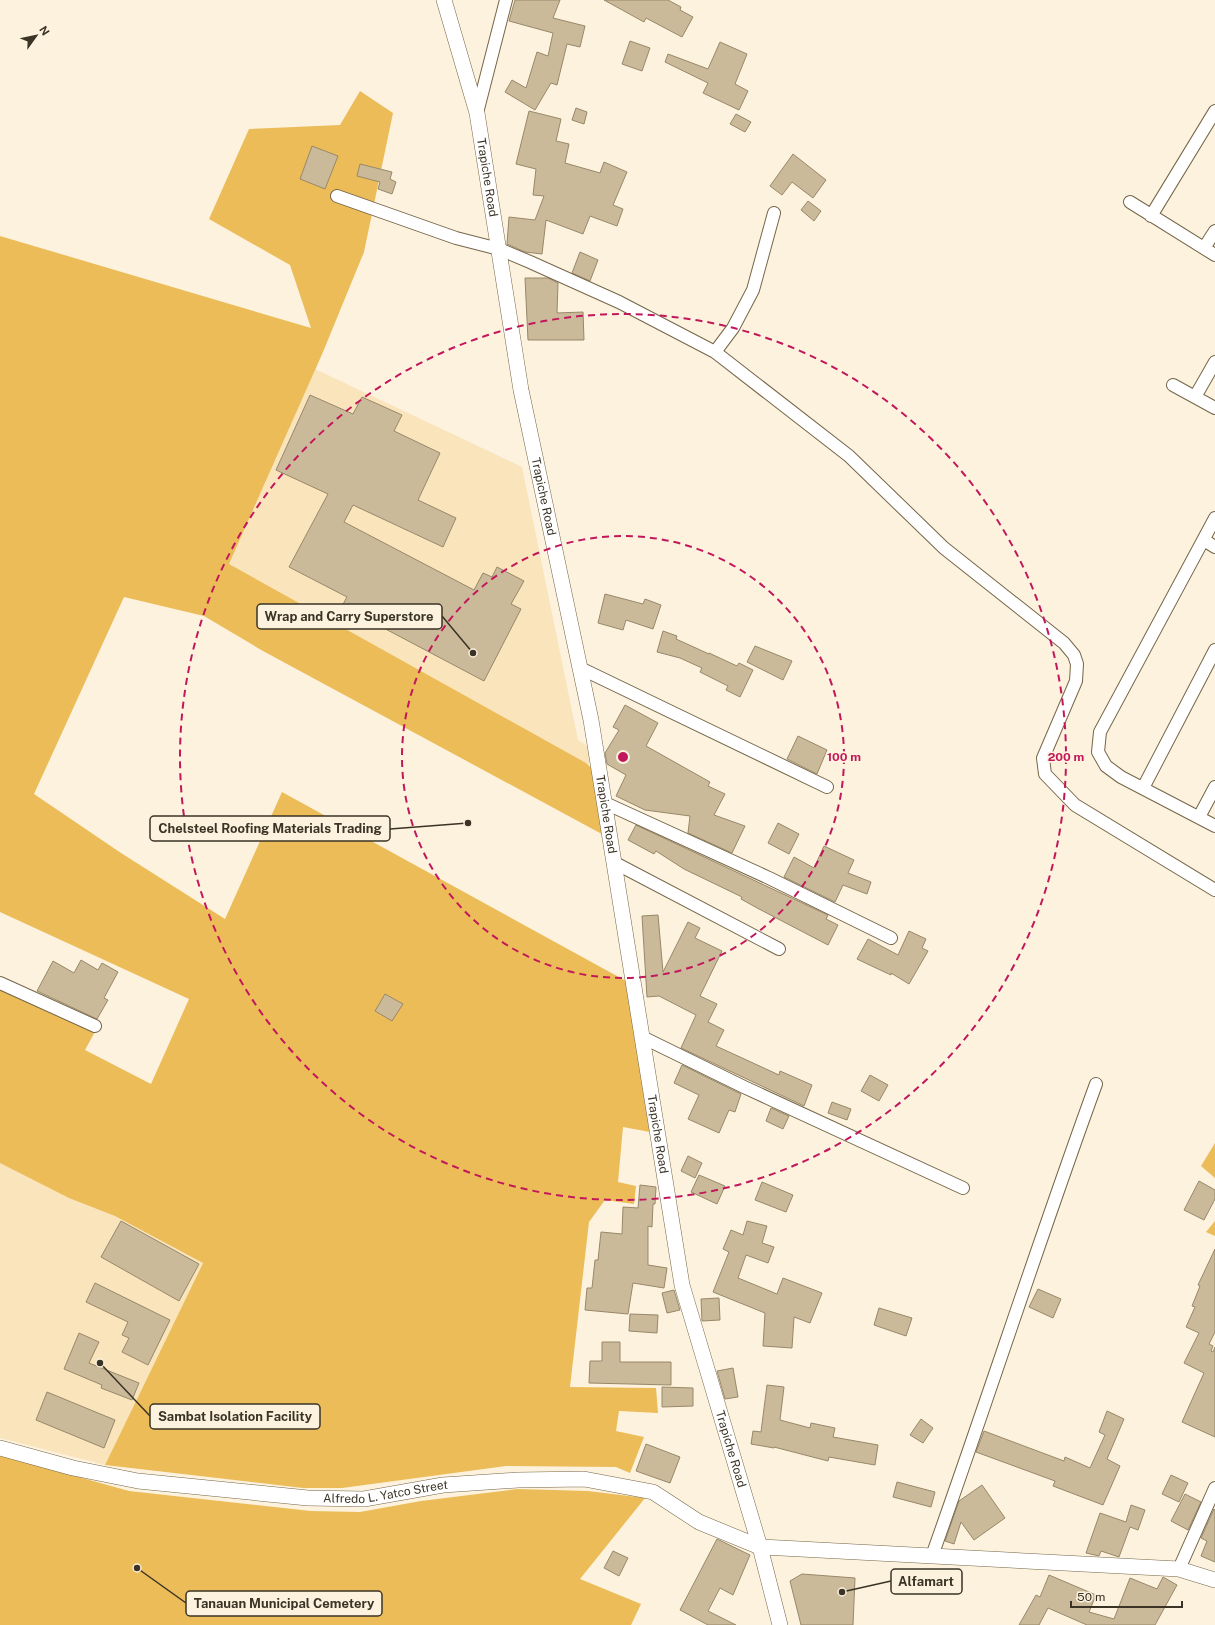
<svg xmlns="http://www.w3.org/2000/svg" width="1215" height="1625" font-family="'Public Sans',sans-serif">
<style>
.built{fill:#f9e4bb}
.green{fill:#ecbc59}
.building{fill:#cbba9a;stroke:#988869}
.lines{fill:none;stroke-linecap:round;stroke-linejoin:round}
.minor-casing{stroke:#766649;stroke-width:14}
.tertiary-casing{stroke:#766649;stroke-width:16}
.minor{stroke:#fff;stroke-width:12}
.tertiary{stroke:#fff;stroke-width:15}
.ring{fill:none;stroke:#c2185b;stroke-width:2;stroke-dasharray:7 5}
.labels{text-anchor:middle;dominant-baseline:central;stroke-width:3.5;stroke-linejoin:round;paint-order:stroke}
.street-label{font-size:12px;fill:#3a3326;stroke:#fcf2de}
.centre{fill:#c2185b;stroke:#fcf2de;stroke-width:2}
.ring-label{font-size:12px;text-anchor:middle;font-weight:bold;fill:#c2185b;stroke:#fcf2de;stroke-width:3.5;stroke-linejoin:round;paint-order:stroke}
.leader{fill:none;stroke:#3a3326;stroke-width:1.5}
.callout-dot{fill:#3a3326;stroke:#fcf2de;stroke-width:1.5}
.callout{fill:#fcf2de;stroke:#3a3326;stroke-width:1.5}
.callout-label{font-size:13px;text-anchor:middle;font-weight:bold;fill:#3a3326}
</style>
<rect width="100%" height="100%" fill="#fcf2de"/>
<path class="built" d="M315,369L522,467L578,740L589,747V765L228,566Z
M0,1162L115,1216L203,1262L105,1465L0,1438Z"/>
<path class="green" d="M360,91L393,113L364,252L323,352L229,564L586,763L601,777L611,839L263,651L204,616L124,597L34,794L121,853L225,919L282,792L626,981L650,1132L623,1127L618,1182L636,1186L634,1204L605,1200L589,1222L570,1387L656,1388L658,1413L619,1411L616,1431L644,1437L630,1473L616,1467L506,1466L342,1488H303L105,1465L203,1263L115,1216L69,1198L0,1163V984L97,1028L85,1050L151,1084L189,999L0,912V236L311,328L290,265L209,219L249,129L340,125Z
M1215,1143V1178L1201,1166Z
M1215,1221V1236L1206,1232Z
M0,1455L129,1491L311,1511L360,1512L421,1501L517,1489L588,1491L645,1498L580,1579L641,1604L631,1625H0Z"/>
<path class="building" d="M515,0H560L553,18L585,26L580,47L567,44L557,85L551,83L535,110L505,92L512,80L526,88L537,52L548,56L553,33L509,21Z
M604,0H668L681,7L680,10L693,17L682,37L646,18L644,22Z
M630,41L650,48L642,71L622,64Z
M720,42L747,54L735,84L748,91L739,110L703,93L708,83L665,62L668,54L708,69Z
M576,108L587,112L584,124L572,120Z
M529,111L561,119L556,141L569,144L565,163L600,173L604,162L627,172L613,205L623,209L617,226L590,216L583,234L546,220L542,254L525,252L507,244L509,217L535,220L544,196L533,195L536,169L516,164Z
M736,114L751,122L745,132L730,124Z
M312,146L338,156L325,189L300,179Z
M793,154L826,180L813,198L792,182L782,195L770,186Z
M360,164L392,172L390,179L396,182L392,194L378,189L380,182L357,176Z
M808,201L821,211L814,221L801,210Z
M580,252L598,260L590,281L572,273Z
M525,278H548L558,283L557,313L583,312L584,340H528Z
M310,395L353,414L362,397L402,415L394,431L440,453L418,500L456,518L443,547L353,505L344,522L474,590L483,573L492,577L497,567L524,581L511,604L521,609L484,681L342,606L347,597L289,567L328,494L276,470Z
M605,594L643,604L645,599L661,605L653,629L626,620L623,630L598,623Z
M663,631L677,636L676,639L709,654V653L737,666L739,663L753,670L740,697L726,690L728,686L700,672L702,668L680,658L657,652Z
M755,646L792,661L783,680L747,662Z
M625,705L658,723L646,746L710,782L708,786L725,794L714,815L745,826L732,853L688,833L690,816L645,810L616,796L626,775L607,764L605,753L619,730L613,727Z
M798,736L827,750L817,774L787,759Z
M778,823L799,834L789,854L768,843Z
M636,825L828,915L826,919L838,925L828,945L759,909L741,899L742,897L684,869L656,851L654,854L628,840Z
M824,846L854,860L848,873L871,882L867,894L843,885L835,902L784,877L794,857L814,868Z
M658,915L663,972L688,922L700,928L695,938L722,951L700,996L717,1004L708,1022L724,1030L716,1046L779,1075L780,1071L812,1085L804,1106L681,1048L696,1015L659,996L647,997L642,916Z
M909,931L926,939L922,948L928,951L909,984L891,973V975L878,969L857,959L868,939L898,955Z
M81,960L98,970L102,963L118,972L104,998L108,1000L97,1019L37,991L53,961L74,973Z
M385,994L403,1004L392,1021L375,1011Z
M682,1065L741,1094L735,1112L729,1110L719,1133L688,1119L699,1095L674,1083Z
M870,1075L888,1085L879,1101L861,1091Z
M832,1102L851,1109L847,1120L828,1113Z
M771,1108L789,1116L783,1129L766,1121Z
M688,1156L702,1163L695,1178L681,1171Z
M699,1175L725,1186L717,1204L691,1192Z
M1199,1181L1215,1190V1199L1204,1220L1184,1210Z
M762,1182L793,1195L786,1212L755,1200Z
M640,1185L656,1187L655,1204H653L652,1227L648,1226V1265L667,1268L664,1288L633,1283L628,1314L585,1310L587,1288H592L595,1260H598L601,1232L622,1234L623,1207L638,1208Z
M121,1221L199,1264L179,1301L101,1257Z
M747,1221L767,1226L762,1243L774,1247L768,1263L746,1255L738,1278L777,1294L783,1278L822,1293L810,1323L794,1317L792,1348L763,1346L765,1313L713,1292L729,1252L723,1249L731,1230L743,1235Z
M1215,1249V1332L1209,1344L1213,1346L1211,1351L1213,1352L1215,1347V1437L1182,1422L1204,1373L1184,1363L1199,1333L1186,1327L1195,1307L1192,1306L1200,1286L1198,1285Z
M95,1283L170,1320L148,1365L122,1352L129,1338L122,1335L128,1322L86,1302Z
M1038,1289L1061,1299L1053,1318L1029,1307Z
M674,1290L680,1310L667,1313L662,1293Z
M719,1298L720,1320L702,1321L701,1299Z
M879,1308L912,1318L906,1336L874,1325Z
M630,1314L658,1315L657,1333L629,1331Z
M79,1333L99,1342L89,1363L139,1383L132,1400L101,1388L102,1385L64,1369Z
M602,1342H620V1362H671V1385L589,1383L590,1361H602Z
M733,1368L738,1397L725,1399L717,1371Z
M767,1385L784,1387L780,1420L810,1428L811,1423L835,1428L833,1437L878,1445L875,1465L829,1457L828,1461L774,1447V1448L751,1444L753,1431L761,1432Z
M662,1387L693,1388V1406L662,1407Z
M47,1392L115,1420L104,1448L36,1420Z
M1107,1411L1124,1419L1107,1459L1120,1466L1103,1505L1053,1486L1055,1481L976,1452L984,1431L1064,1461L1065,1457L1090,1468L1105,1435L1099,1432Z
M921,1419L933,1428L923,1443L910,1435Z
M646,1444L680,1457L670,1483L636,1471Z
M1171,1475L1188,1483L1179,1502L1162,1494Z
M897,1482L935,1492L931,1507L893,1497Z
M982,1485L1005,1518L974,1540L961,1522L954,1544L945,1541L959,1501Z
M1185,1494L1201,1502L1188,1530L1171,1521Z
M1131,1505L1145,1510L1138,1530L1130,1527L1119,1557L1101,1551L1099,1556L1086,1553L1100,1513L1126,1522Z
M1214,1509L1215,1510V1562L1201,1556L1207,1541L1201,1538Z
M717,1539L750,1555L733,1595L720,1588L708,1611L736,1625H708L680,1610Z
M613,1551L628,1558L619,1576L604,1568Z
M802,1574L855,1578L853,1625H801L790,1581Z
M1049,1575L1096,1595L1089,1612L1114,1619L1130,1578L1157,1589L1163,1577L1177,1585L1155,1625H1087L1048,1608L1039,1625H1019L1036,1595L1040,1597Z"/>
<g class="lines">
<defs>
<path id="minor" d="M477,113L506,0
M337,196L456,238L499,249L530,262L619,302L715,352L849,456L944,548L1064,643L1074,655L1077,664L1076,681L1043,758L1045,774L1075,805L1215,890
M1130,202L1215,255
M1151,216L1215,111
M1204,248L1215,231
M715,352L733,328L753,290L774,213
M1173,385L1215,408
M1195,397L1215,362
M1215,518L1100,732L1098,752L1106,766L1121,777L1215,826
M1204,540L1215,547
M580,668L827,787
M1143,788L1215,650
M605,803L769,878L891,938
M1199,817L1215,787
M615,863L779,949
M0,983L95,1026
M642,1037L744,1087L963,1188
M932,1556C988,1399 1039,1240 1096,1084
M1179,1569L1215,1488"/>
<g id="tertiary">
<path id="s1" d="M444,0L477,113L521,390L591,720L682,1285L760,1547L780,1625"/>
<path id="s2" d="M0,1448L73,1468L138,1481L308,1498L364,1499L443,1485L518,1480L584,1479L653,1492L699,1522L760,1547L1179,1569L1215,1580"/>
</g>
</defs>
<use href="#minor" class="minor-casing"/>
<use href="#tertiary" class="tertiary-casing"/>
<use href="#minor" class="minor"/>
<use href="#tertiary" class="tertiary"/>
</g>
<g class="ring">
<circle cx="623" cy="757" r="221"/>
<circle cx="623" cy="757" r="443"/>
</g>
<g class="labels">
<g class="street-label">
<text stroke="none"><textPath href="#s1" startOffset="183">Trapiche Road</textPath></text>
<text stroke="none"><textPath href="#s1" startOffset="507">Trapiche Road</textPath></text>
<text stroke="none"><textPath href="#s1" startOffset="831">Trapiche Road</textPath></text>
<text stroke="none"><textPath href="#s1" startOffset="1155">Trapiche Road</textPath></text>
<text stroke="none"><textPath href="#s1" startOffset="1479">Trapiche Road</textPath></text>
<text stroke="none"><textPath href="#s2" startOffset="391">Alfredo L. Yatco Street</textPath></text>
</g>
</g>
<circle cx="623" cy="757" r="6" class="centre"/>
<g class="ring-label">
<text x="844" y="761">100 m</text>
<text x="1066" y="761">200 m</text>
</g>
<path class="leader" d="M473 653L442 616M468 823L390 829M100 1363L150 1416M842 1592L891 1581M137 1568L186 1603"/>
<g class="callout-dot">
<circle cx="473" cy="653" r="4"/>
<circle cx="468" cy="823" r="4"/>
<circle cx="100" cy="1363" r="4"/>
<circle cx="842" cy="1592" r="4"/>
<circle cx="137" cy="1568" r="4"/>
</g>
<g class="callout">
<rect x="257" y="604" width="185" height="25" rx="4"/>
<rect x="150" y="816" width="240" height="25" rx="4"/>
<rect x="150" y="1404" width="170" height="25" rx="4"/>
<rect x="891" y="1569" width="71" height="25" rx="4"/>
<rect x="186" y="1591" width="196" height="25" rx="4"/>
</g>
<g class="callout-label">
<text x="349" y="621">Wrap and Carry Superstore</text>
<text x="270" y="833">Chelsteel Roofing Materials Trading</text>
<text x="235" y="1421">Sambat Isolation Facility</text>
<text x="926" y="1586">Alfamart</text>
<text x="284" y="1608">Tanauan Municipal Cemetery</text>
</g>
<g transform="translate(36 36) rotate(57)" stroke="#fcf2de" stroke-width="3" paint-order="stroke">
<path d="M0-3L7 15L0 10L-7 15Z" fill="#3a3326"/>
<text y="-6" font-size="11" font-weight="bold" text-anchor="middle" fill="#3a3326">N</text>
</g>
<path d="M1071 1601v6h111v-6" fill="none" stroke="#3a3326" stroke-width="2"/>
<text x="1077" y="1601" font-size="12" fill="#3a3326" stroke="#fcf2de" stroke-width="3" paint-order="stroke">50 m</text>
</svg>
